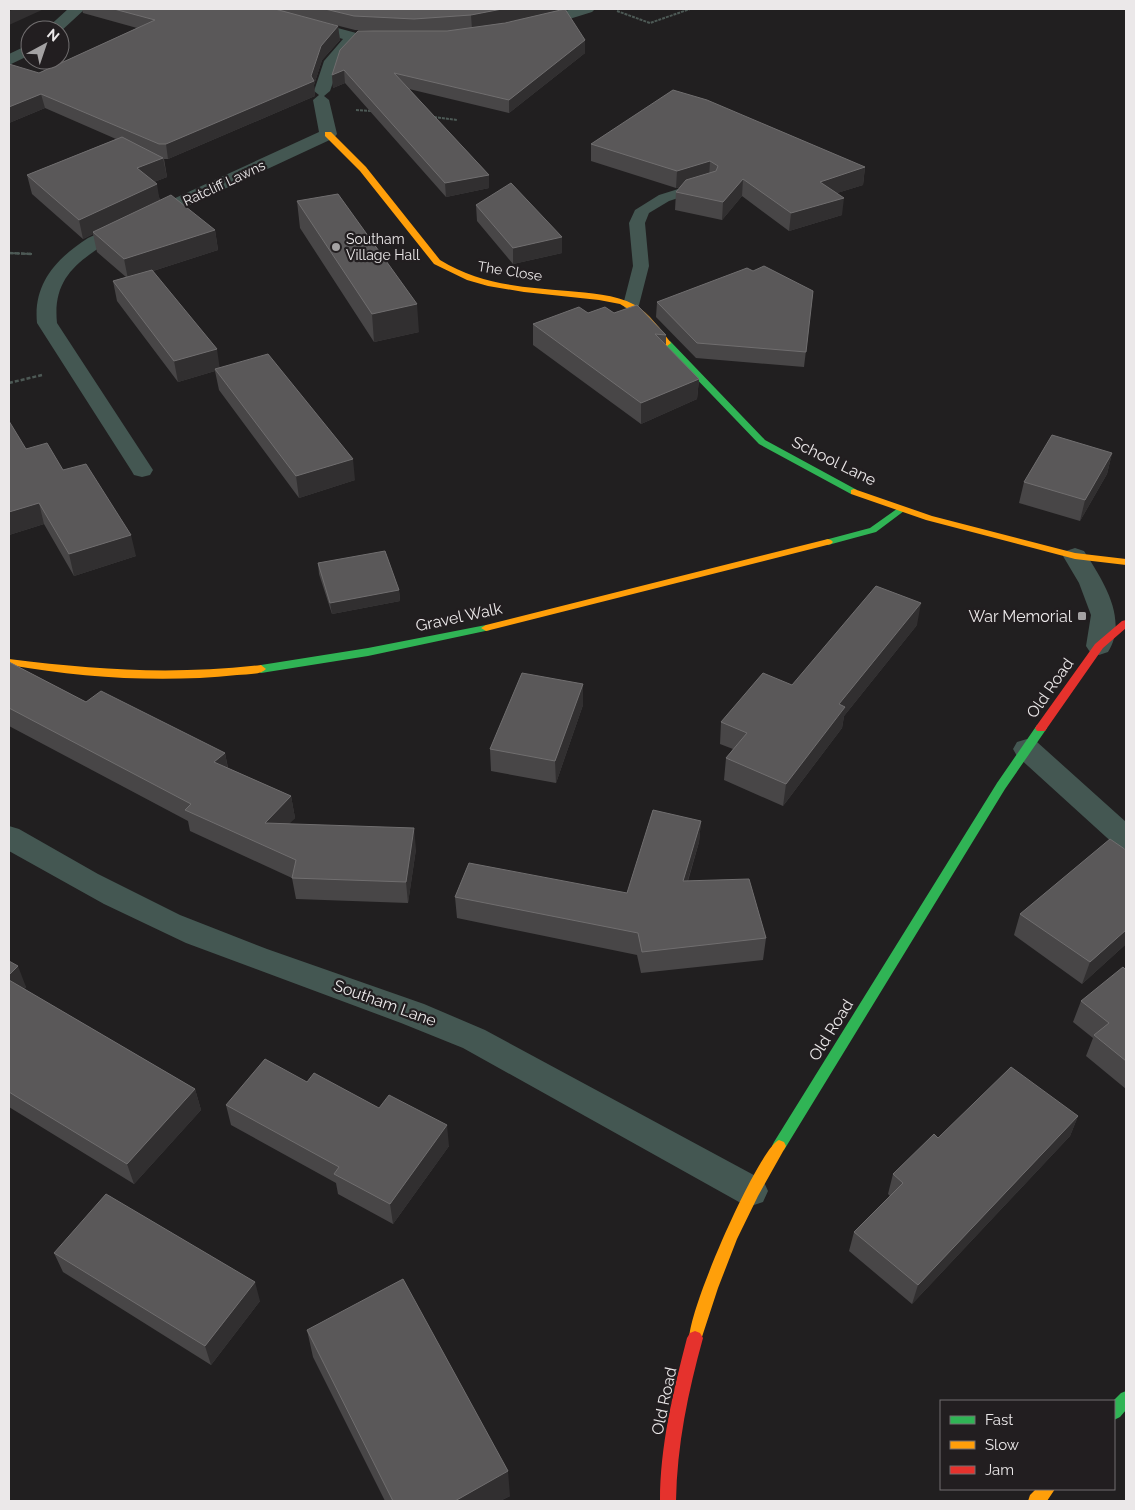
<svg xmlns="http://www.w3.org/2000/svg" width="1135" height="1510" font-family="Raleway,sans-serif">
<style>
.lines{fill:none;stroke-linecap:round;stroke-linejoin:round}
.path-far1{stroke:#4d5955;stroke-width:2;stroke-dasharray:3 1;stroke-linecap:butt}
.path{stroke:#4d5955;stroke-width:2.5;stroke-dasharray:4 2;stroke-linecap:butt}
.lane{fill:#445752;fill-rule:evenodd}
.street{fill:#445752;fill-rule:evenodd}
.fast{fill:#30b455;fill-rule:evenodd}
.slow{fill:#ff9f0a;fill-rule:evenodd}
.jam{fill:#e5322d;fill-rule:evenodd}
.wall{fill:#484647;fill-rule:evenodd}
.shaded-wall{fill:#312f30}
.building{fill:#5a5859;stroke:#706e6f}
.poi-dot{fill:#a4a2a3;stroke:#221e20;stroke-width:2}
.labels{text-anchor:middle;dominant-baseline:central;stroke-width:4.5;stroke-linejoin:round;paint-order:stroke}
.far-street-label{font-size:14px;fill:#ebe8e9;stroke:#221e20}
.far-poi-label{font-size:14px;fill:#ebe8e9;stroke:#221e20;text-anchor:start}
.street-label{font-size:16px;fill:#ebe8e9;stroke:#221e20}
.poi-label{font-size:16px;fill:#ebe8e9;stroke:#221e20;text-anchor:end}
</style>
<rect width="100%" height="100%" fill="#211f20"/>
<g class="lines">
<path class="path-far1" d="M617,11L650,23L690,9
M356,110L373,111
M434,117L457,120
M9,253L33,254"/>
<path class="path" d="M9,253L33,254
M9,383L42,375"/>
<path class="lane" d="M704,181L709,182L711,185L709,188L669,201L649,213L645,223L649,266L639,305L637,308H625L623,305L633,266L629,223L635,210L659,195Z"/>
<path class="street" d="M68,9H85L60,32V30H45Z
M243,9H267L360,34L362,37L340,62L330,91L324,96L329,100L337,134L334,138L102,246C71,266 53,284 57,323L153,470L150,475L142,477L134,475L131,470L37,323C33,283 57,258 88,238L319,132L313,100L319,95L314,91L324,61L343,39L245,12Z
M572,9H595L592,12L534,30L526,25L528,22Z
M30,44V55L9,65V54Z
M1075,548L1084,551C1102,579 1129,619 1108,652L1099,655L1090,652L1086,646L1091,615L1079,583L1063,556L1066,551Z
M1027,739L1037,742L1126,822V849L1116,846L1017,756L1013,749L1017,742Z
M9,826L19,829L98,874L180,915L267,949L424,1004L485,1030L763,1180L768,1191L763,1202L751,1206L739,1202L463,1048L401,1023L186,943L104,904L9,851Z"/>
<path class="fast" d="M667,340L670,341L765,440L857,490V494H851L759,444L664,345L663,343Z
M901,506L906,509L904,511L876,532L828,545L823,542L825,540L870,528Z
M486,625L490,626L491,628L490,630L368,656L261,673L256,669L261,665L368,648Z
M1041,724L1045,725L1047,728L1045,731L1005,789L784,1150L779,1152L774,1150L772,1146L774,1142L997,783L1037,725Z
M1126,1391V1410L1120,1417L1114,1420L1113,1401L1121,1393Z"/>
<path class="slow" d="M325,132H331L366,167L440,260C481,285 521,287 568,291C589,293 615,294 635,305C649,313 661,330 671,343L667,346L664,345L635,313L620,304L599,300L524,292L488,286L467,280L434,264L360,171L325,136Z
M854,489L932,516L1075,553L1126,559V565L1075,559L926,520L851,494V490Z
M828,539L831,540L833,542L831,544L486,631L481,628L486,625Z
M9,659C97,670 172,675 261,665L266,669C261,675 246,674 237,675C162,683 84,678 9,665Z
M779,1140L784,1142L786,1146L758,1196L737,1239L718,1288L700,1343L695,1345L690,1343C681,1324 759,1147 779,1140Z
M1036,1489H1055L1047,1501H1028L1030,1495Z"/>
<path class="jam" d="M1126,620V628L1103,648L1045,731H1037L1035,728L1037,725L1095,644L1122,621Z
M695,1331L700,1333L703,1338C688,1392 677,1445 676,1501H660C660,1446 673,1392 687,1338L690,1333Z"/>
</g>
<path class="wall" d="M82,9H558V11L585,40V53L509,113L409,89L489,175V188L446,197L345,83L333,88L332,75L373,31L355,30L312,19L338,26L340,40L322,60L314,85L315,96L168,159H164L167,177L154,182L160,200L215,230L218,250L153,271L220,368L355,480L299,498L219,390L215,371L178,382L117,301L113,281L126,277L97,252L93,234L83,239L32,194L27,175L116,139L45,108L9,123L39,73L137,28L83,13ZM553,12L505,23L496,24Z
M591,144L865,167L863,185L837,193L842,215L789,231L742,196L722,220L675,210L676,192L681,187L676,188L591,161Z
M297,201L419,332L374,342L300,228Z
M476,205L562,253L513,264L477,221Z
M753,271L813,291L804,367L696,358L656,317L657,302Z
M588,313H614L666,335V346L699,379L697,399L641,424L533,345V324Z
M26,449L63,470L136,556L74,576L44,524L9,535Z
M1112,453L1107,474L1080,521L1019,503L1024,482Z
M318,563L399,590L400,601L332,614L319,574Z
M917,625L844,716L842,728L783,806L724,780L726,758L733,749L720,744L721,722L792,685Z
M9,662L86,702L225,753L228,768L291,796L295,818L288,824L416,849L408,903L296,899L292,878L190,831L188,821L9,726Z
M583,684V705L556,783L491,771L490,749Z
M701,821L699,842L688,881L766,938L763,960L641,973L637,955L457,918L455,897L627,893Z
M1020,914L1126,944L1082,984L1014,935Z
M9,961L26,987L24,989L195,1089L201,1110L134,1184L9,1107Z
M1126,970V1089L1086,1056L1093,1038L1073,1022L1081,1001Z
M307,1082L449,1146L393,1224L338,1194L336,1183L231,1125L226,1105Z
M1078,1116L1070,1136L912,1304L849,1251L854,1232L890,1196L888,1194L893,1174L938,1138Z
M54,1253L260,1301L211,1365L63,1272Z
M307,1330L510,1496L500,1501H385L313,1357Z"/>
<path class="shaded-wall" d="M14,9H44L9,25V11Z
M502,9H558V11L472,29L471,15Z
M338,26L340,40L322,60L314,85L315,96L168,159L166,144L321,46Z
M585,40V53L509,113V100Z
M344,70L345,83L333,88L332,75Z
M41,94L45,108L9,123V107Z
M163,158L167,177L141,187L137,168Z
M710,161L709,178L676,188L677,171Z
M865,167L863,185L818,199L820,182Z
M489,175V188L446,197L445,183Z
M743,179L742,196L722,220L723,202Z
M157,184L160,203L93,232V234L83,239L79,220Z
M844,198L842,215L789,231L791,213Z
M215,230L218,250L128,279L124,259Z
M562,237V253L513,264V248Z
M417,304L419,332L374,342L372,314Z
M217,349L220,370L215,369V371L178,382L174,361Z
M699,379L697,399L641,424V403Z
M1112,453L1107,474L1080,521L1085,500Z
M353,459L355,480L299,498L296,476Z
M39,503L44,524L9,535V512Z
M131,535L136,556L74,576L69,554Z
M399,590L400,601L332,614L330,603Z
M921,603L917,625L844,716L842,728L783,806L786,784L839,704Z
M583,684V705L556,783L555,761Z
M225,753L229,775L214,762Z
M291,796L295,818L269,845L265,823Z
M701,821L699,842L681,903L683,881Z
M414,828L416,849L408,903L406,882Z
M1126,930V944L1082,984L1090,962Z
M18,966L26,987L14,999L9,986V975Z
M195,1089L201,1110L134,1184L127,1164Z
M1078,1116L1070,1136L912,1304L918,1285Z
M447,1125L449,1146L393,1224L390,1204Z
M255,1282L260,1301L211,1365L205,1346Z
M508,1471L510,1496L500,1501H455Z"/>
<path class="building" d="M114,9H275L338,26L321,46L311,76L314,81L166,144H159L41,94L9,107V64L39,73L155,20Z
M325,9H502L471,15L414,19L354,16Z
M565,9L585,40L509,100L394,73L489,175L445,183L344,70L332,75L340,50L358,31H447L505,23Z
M673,90L707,100L865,167L820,182L844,198L791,213L743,179L723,202L676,192L686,180L716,171L718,166L710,161L677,171L591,144Z
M122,137L163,158L137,168L157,184L79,220L27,175Z
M511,183L562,237L513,248L476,205Z
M338,194L417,304L372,314L297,201Z
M171,195L215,230L124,259L93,232Z
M764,266L813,291L806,352L697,343L657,302L747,268L753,271Z
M152,270L217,349L174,361L113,281Z
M637,305L666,335L655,334L699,379L641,403L533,324L579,307L588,313L605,307L614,313Z
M268,354L353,459L296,476L215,369Z
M9,421L26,449L47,443L63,470L86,464L131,535L69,554L39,503L9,512Z
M1052,435L1112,453L1085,500L1024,482Z
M385,551L399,590L330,603L318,563Z
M876,586L921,603L839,704L845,707L786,784L726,758L747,733L721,722L763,673L792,685Z
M9,662L86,702L101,691L225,753L214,762L291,796L265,823L414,828L406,882L292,878L296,860L185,810L191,804L9,708Z
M522,673L583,684L555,761L490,749Z
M653,810L701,821L683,881L749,879L766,938L642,952L638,933L455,897L469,863L627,893Z
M1110,839L1126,850V930L1090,962L1020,914Z
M9,961L18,966L9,975Z
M1123,967L1126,970V1061L1094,1035L1109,1023L1081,1001Z
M9,980L195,1089L127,1164L9,1092Z
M265,1059L307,1082L314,1073L379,1108L389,1095L447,1125L390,1204L334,1174L339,1167L226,1105Z
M1011,1067L1078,1116L918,1285L854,1232L903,1183L893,1174L934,1134L938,1138Z
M106,1194L255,1282L205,1346L54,1253Z
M403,1279L508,1471L455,1501H393L307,1330Z"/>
<g class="poi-dot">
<circle cx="336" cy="247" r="5"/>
<rect x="1077" y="611" width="10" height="10" rx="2.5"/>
</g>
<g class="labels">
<g class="far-street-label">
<text transform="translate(224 183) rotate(-25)">Ratcliff Lawns</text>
<text transform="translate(510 271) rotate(9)">The Close</text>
</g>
<g class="far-poi-label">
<text x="346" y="239">Southam<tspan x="346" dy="16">Village Hall</tspan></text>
</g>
<g class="street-label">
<text transform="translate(834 461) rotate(26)">School Lane</text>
<text transform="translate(459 617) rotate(-12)">Gravel Walk</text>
<text transform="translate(1050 688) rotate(-55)">Old Road</text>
<text transform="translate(385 1003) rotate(20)">Southam Lane</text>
<text transform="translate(831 1030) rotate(-58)">Old Road</text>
<text transform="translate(664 1401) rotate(-78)">Old Road</text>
</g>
<g class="poi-label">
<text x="1072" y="616">War Memorial</text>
</g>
</g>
<rect width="1135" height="1510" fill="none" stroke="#ebe8e9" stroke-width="20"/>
<rect x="940" y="1400" width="175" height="90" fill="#221e20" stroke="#726f70"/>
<rect x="950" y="1416" width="25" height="8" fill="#30b455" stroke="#726f70"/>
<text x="985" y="1425" font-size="15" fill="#ebe8e9">Fast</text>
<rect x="950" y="1441" width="25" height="8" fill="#ff9f0a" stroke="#726f70"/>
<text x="985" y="1450" font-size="15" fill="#ebe8e9">Slow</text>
<rect x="950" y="1466" width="25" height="8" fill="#e5322d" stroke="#726f70"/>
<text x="985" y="1475" font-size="15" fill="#ebe8e9">Jam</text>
<g transform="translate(45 45) rotate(40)"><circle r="24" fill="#221e20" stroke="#726f70"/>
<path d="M0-4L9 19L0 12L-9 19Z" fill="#a4a2a3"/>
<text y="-8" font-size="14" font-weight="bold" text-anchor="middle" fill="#ebe8e9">N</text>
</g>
</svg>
